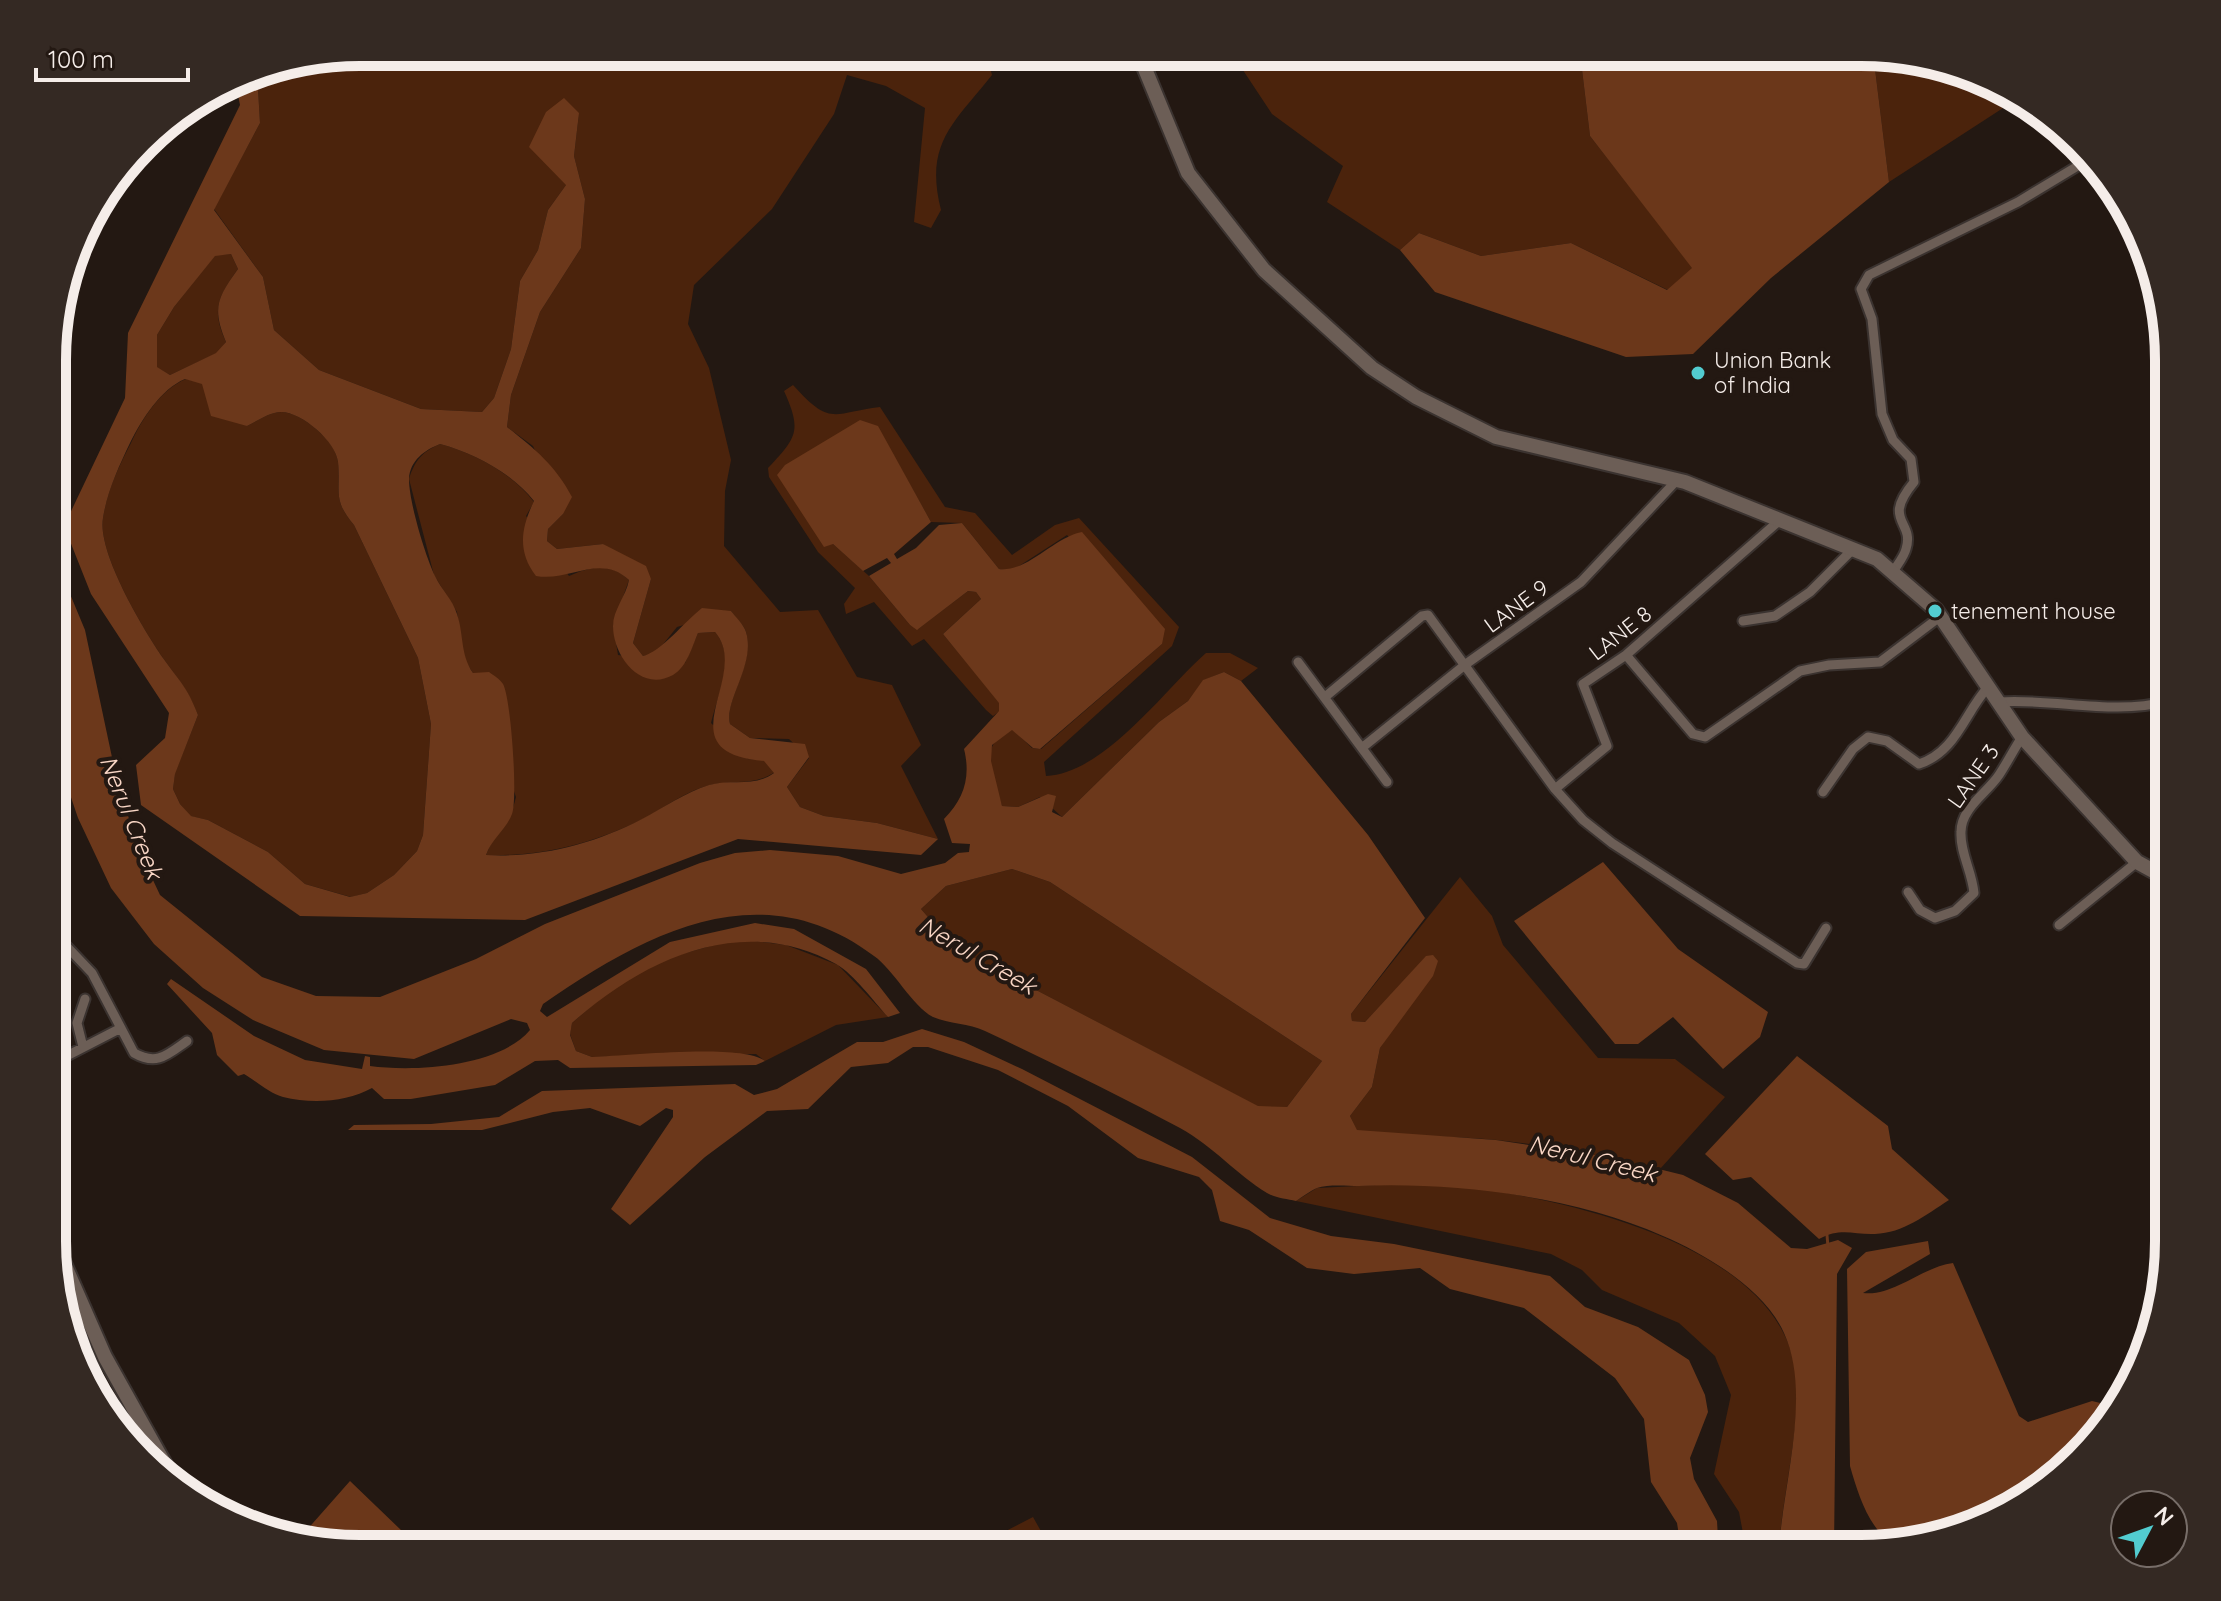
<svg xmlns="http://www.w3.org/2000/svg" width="2221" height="1601" font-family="Quicksand,sans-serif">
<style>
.green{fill:#4b230c}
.forest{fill:#6b371a}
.water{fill:#6c381b;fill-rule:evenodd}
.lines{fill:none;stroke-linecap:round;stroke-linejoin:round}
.stream{stroke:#6c381b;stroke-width:3}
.street-casing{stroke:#3b3330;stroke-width:13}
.secondary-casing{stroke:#3b3330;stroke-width:18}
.street{stroke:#6c5e56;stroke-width:9}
.secondary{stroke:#6c5e56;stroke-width:14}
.poi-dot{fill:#52ccd0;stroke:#231812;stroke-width:3}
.labels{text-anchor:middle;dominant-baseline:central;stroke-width:8;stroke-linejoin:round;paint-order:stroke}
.poi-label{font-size:22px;fill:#f5ede9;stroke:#231812;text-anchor:start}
.street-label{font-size:22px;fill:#f5ede9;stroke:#231812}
.water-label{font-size:24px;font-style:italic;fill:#fad7c6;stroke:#231812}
.rim{fill:none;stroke:#f5ede9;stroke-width:10}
</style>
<rect width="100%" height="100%" fill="#231812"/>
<path class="green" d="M360,52H986L992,75C954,123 924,143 941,210L931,228L914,222L925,108L886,86L847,75L834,114L772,209L694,285L688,324L709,368L731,460L725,491L724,546L780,612L818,610L857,677L892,685L921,745L901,766L938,839L877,823L824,816L800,807L787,787L809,758L789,739L750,738L730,724C724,701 755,664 746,632C744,625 735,617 731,611L677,627L656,653L643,656L633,643L651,579L603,544L557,549L547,541L548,529L563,514L533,446L507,427L511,395L540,312L581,248L585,199L574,156L579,113L566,185L548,210L538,250L520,281L511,349L494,398L482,412L421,409L319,370L274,330L263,277L214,209L260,123L257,72Z
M1231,52L1580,53L1590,136L1693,268L1668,290L1571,243L1481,256L1419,233L1400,250L1327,202L1343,166L1272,114Z
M1873,53L1961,68L2017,99L1889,182Z
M231,254L238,269C218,297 211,309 226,342L217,353L170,375L156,367L157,335L174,307L215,255Z
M186,379L202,383L247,426C257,421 270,412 281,412C301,412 336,441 338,462C341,492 332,499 354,525L418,658L431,724L423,835L417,851L394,875L367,893L351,897L305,884L268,852L208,820L190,816L180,804L173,789L175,773L198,715C186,686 179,681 163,658C143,629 97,552 103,518C107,491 119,466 131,443C142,419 161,389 186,379Z
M793,385C831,427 832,413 880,407L945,507L975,513L1012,555L1055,525L1079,518L1179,627L1172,646L1044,762L1046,776C1105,773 1164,690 1206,653H1230L1258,668L1241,681L1224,672L1204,680L1188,701L1159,722L1062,817L1040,797L1018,807L1002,806C998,792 986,761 992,747C995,739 1005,734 1012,729L1032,748L1041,749L1162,644L1067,535L1013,570L999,569L962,523L931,522L877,426L833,544L869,576L910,625L918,629L968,591L976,592L981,599L943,634L999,702L1000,711L993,716L986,710L924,639L912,646L874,602L846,614L844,604L855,588L818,552L769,477L768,468C797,437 802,431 784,391Z
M440,444C474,453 512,473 534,502L526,516L569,576C592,566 610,562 629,580L613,625L618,655L685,663L698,633L715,632C737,657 718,693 711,723L748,759L764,760L775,772C753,787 734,779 710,785C688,790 665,807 645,818C595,843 541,857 486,855C494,833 511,821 516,797L473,673L464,659L457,612L434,575L409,479C415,460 422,452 440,444Z
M1012,869L1050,882L1322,1061L1287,1107H1259L954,947L921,909L946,886Z
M1460,877L1492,916L1503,945L1598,1058L1675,1059L1725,1097L1660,1169C1606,1157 1552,1146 1497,1140C1450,1135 1403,1138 1357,1131L1350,1116L1372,1087L1380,1048L1405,1010L1426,957L1365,1022L1352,1021L1351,1014Z
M736,939L786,945L838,965L888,1017L836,1025L765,1061L756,1054L592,1057L576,1051L570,1034L572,1023L616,985L664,959Z
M1397,1184C1423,1185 1450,1184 1476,1188C1577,1203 1775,1247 1795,1368C1803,1419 1782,1495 1779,1549H1746L1739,1512L1714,1474L1731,1395L1715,1356L1679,1323L1602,1290L1582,1270L1551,1254L1296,1201L1317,1188Z
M1033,1517L1051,1549H971Z"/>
<path class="forest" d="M1580,53H1873L1889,182L1771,278L1693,354L1626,357L1435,292L1400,250L1419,233L1481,256L1571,243L1667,290L1692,268L1590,136Z
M350,1481L402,1531L381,1548H370L348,1534L334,1547L298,1540Z"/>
<path class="water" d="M257,72L260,123L214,210L263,277L274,330L319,370L421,409L482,412L494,398L511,349L520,281L538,250L548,210L566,185L529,147L546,112L564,98L579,113L574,156L585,199L581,248L540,312L511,395L507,427C534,448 556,466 572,497L563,514L548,529L547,541L557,549L603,544L646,566L651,579L633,643L643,656C661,652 685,621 702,608L731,611C735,616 744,625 746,632C756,664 724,701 730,724L750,738L805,744L809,757L787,787L800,807L824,816L877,823L938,839L921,855L738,839L525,920L300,916L141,805L136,765L165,738L169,713L91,594L64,526L125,398L128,333L240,105L235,80ZM231,254L238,269C217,298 212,308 226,342L216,353L170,375L157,367V335L174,307L215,256ZM185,379L202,384L211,416L247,426C257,421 270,412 281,412C302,412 336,442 338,462C341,492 332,499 354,525L418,658L431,724L423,835L417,851L394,875L367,893L350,897L305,884L268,852L208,820L191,816L180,804L173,789L175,774L198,715C187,686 179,681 163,658C143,629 97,552 103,518C107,492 119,466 130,443C142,419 161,389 185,379ZM440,444C474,453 512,473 534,501C521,528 517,551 536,576C570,582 600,553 629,580C626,596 613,610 613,626C613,655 640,693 673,675C687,667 692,647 698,633L715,632C753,676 661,752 764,761L774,773C753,788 732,778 709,785C686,792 663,808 642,819C594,844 540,858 486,855C492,838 506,830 512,814C518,799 511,698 503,684C500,679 493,675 489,672L473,673C460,654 464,635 457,614C453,600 441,589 435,576C425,555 409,502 409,479C410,460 425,450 440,444Z
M860,420L878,426L931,522L894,554L897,559L916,548L939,525L962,523L999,569C1029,572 1052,538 1082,532L1165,629L1162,644L1040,749L1033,748L1012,730L992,745L991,761L1002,806L1018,807L1048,794L1056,796L1052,812L1062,817L1159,722L1188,701L1203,680L1224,672L1241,681L1368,835L1425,918L1351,1014L1352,1021L1365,1022L1426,956L1433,955L1438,961L1433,976L1380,1048L1372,1087L1350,1116L1357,1130L1496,1140L1614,1158L1683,1175L1738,1203L1791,1248L1807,1249L1838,1240L1852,1248L1837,1274L1834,1549H1779C1783,1483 1812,1394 1784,1333C1765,1289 1705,1254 1663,1236C1575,1196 1454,1182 1359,1186C1347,1186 1329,1184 1317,1188C1310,1191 1302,1197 1296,1201C1287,1199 1275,1198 1267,1193C1237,1175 1213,1146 1180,1128C1116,1094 1051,1062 985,1031C969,1023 949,1024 933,1017C912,1006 894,970 874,956C760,870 644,934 543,1004L540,1011L547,1017L670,942L755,923L794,929L866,969L900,1013L888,1017C873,1001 855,975 836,964C742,912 644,959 572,1023L570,1035L576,1051L592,1057C626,1056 742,1043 765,1061L756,1065L570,1068L558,1060L535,1061L495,1085L411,1099H384L372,1088C347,1102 312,1104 283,1097C270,1094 256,1081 244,1074L238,1076L217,1055L212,1033L167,984L171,979L254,1036L305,1060L362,1069L365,1056L370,1057V1066C415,1072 499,1067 530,1030L527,1023L511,1019L414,1059L324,1050L253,1020L203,988L154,944L111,888L78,818L55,750V558L85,630L113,762L136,844L160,895L262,977L316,996L380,997L476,959L545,924L700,863L735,853L770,850L838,856L901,874L945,863L958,853L969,852L970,844L952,843L944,819C964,799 971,777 964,749L999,711V703L943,634L981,599L976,592L968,591L917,630L910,625L869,576L891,563L887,558L863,571L833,544L824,547L777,475L785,465ZM1012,869L1050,882L1322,1061L1287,1107L1258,1106L954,947L921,909L946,886Z
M1603,862L1678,949L1768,1012L1760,1037L1723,1069L1673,1017L1638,1044H1615L1514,921Z
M922,1029L964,1042L1022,1069L1192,1157L1270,1218L1331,1236L1394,1244L1550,1276L1585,1307L1638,1327L1689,1360L1705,1395L1708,1412L1690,1458L1694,1479L1717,1521L1718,1538L1708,1549H1677L1680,1542L1677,1523L1651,1482L1644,1419L1615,1378L1524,1308L1450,1289L1420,1268L1354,1274L1307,1268L1249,1230L1220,1221L1212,1190L1199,1177L1138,1158L1068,1106L998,1070L928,1047H913L888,1063L851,1067L808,1109L767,1111L705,1157L630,1225L611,1209L673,1117V1110L666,1108L640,1126L590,1108L553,1112L482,1130H348L354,1125L431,1124L499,1117L542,1091L735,1084L754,1095L777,1089L857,1042H883Z
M1797,1056L1888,1126L1892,1149L1949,1200C1926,1215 1903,1233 1875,1234C1854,1235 1841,1227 1819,1239L1751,1177L1733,1180L1705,1154Z
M1928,1241L1930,1254L1863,1293C1893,1297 1922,1267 1953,1263L2019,1416L2028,1422L2092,1401L2117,1407L2105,1429L1998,1517L1889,1542C1867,1523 1858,1494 1850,1466L1847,1269L1866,1252Z"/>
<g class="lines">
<path class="stream" d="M1827,1235L1828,1247"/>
<defs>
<path id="street" d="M1893,572C1897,565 1904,557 1906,549C1915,520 1881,522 1914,482L1911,459L1893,440L1882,414L1872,319L1861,289L1869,275L2018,202L2086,161
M1743,621L1775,616L1810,592L1853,549
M1626,655L1693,734L1705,737L1800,671L1829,665L1880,662L1941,616
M1298,662L1387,782
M1325,697L1422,616L1428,615L1555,789L1583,820L1612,843L1797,963L1804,964L1826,928
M1999,702C2055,698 2113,716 2168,701
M1363,747L1466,664L1581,582L1677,480
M1555,789L1607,746L1583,684L1626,655L1780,520
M1823,792L1853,749L1868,737L1887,741L1919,764C1956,752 1964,714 1988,687
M1908,892L1920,910L1935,918L1955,911L1974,893C1972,871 1960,853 1961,832C1961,808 1987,793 1999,775C2007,763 2014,749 2022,737
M2059,925L2137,862
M55,934L92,973L134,1053C157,1066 167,1055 187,1041
M83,1047L77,1023L85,999
M55,1062L121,1028"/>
<path id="secondary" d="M1138,52L1188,173L1264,270L1372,368L1416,397L1496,437L1685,482L1877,559L1936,610L2022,737L2137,862L2168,879
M55,1243L105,1357L178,1488"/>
</defs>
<use href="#street" class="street-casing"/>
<use href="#secondary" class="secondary-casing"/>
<use href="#street" class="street"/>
<use href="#secondary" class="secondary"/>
</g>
<g class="poi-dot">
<circle cx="1698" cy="373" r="8"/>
<circle cx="1935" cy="611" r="8"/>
</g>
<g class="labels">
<g class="poi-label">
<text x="1714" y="360">Union Bank<tspan x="1714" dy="25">of India</tspan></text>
<text x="1951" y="611">tenement house</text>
</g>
<g class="street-label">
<text transform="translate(1516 606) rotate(-36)">LANE 9</text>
<text transform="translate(1620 633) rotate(-38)">LANE 8</text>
<text transform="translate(1973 776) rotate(-55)">LANE 3</text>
</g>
<g class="water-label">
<text transform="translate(132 817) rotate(68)">Nerul Creek</text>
<text transform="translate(978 955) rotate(30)">Nerul Creek</text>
<text transform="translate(1593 1158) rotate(14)">Nerul Creek</text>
</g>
</g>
<path d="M0 0H2221V1601H0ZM360 66H1861A294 294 0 0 1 2155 360V1241A294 294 0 0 1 1861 1535H360A294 294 0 0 1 66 1241V360A294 294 0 0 1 360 66Z" fill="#342923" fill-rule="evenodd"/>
<path class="rim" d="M360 66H1861A294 294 0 0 1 2155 360V1241A294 294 0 0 1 1861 1535H360A294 294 0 0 1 66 1241V360A294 294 0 0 1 360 66Z"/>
<g transform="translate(2149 1529) rotate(49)"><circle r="38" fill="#231812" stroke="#776d68" stroke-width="2"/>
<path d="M0-6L14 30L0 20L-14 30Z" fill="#52ccd0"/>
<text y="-12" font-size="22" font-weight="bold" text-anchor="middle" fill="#f5ede9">N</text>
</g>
<path d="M36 68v12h152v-12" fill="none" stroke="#f5ede9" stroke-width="4"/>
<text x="48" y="68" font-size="24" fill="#f5ede9" stroke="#231812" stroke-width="6" paint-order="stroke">100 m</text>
</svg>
